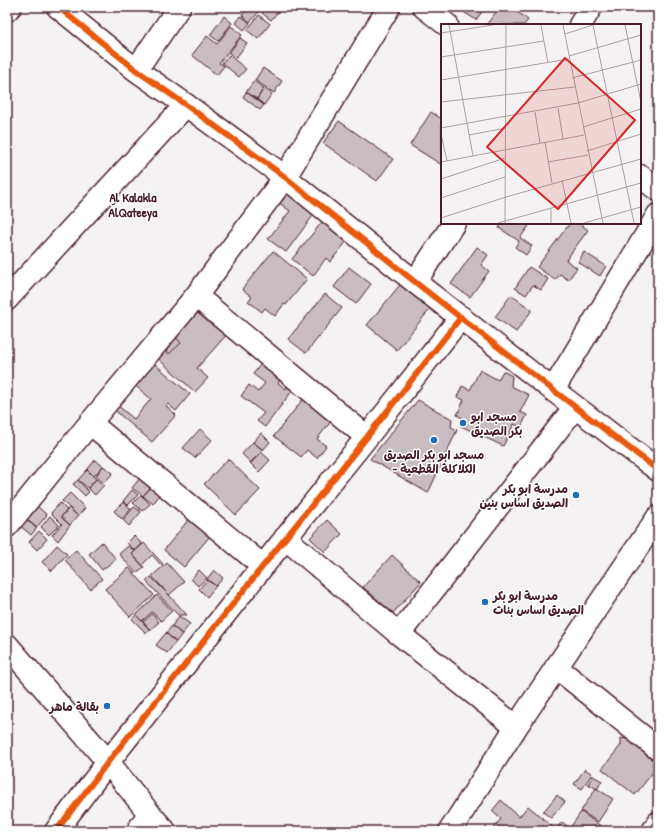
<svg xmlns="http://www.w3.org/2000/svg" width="665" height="838" font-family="'Patrick Hand','Playpen Sans Arabic',sans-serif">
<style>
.building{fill:#cabdc1;stroke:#4a1f2b}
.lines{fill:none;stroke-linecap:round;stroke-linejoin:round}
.minor-casing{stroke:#4a1f2b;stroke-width:25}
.minor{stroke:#fff;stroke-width:22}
.cycleway-casing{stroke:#fff;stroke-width:8}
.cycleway{stroke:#e8590c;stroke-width:6}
.poi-dot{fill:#1f6fb2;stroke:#fff;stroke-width:1.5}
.labels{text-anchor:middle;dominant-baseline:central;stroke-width:3;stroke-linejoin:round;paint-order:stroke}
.poi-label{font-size:12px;font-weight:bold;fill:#4a1f2b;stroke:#fff;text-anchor:start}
.neighbourhood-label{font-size:13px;font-weight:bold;fill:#4a1f2b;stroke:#fff}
.inset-road{fill:none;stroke:#b09ea2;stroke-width:1}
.view{fill:#d62828;fill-opacity:0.15;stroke:#d62828;stroke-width:2}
.inset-edge{fill:none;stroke:#4a1f2b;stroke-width:2}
</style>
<rect width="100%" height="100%" fill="#f4f2f2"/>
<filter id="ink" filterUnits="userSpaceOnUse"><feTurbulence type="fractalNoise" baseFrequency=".025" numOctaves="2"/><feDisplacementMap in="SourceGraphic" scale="8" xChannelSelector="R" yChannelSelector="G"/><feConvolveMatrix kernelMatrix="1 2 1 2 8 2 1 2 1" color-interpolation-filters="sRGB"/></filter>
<g filter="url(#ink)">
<path class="building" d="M249,7H263L250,22L242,15Z
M266,7H279L281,8L271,20L262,13Z
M456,7H485L476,20Z
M500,7H511L528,20L524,25H486Z
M259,15L270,24L258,39L247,30Z
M224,16L232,23L218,41L210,35Z
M241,16L250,23L244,30L236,23Z
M231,26L242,35L219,63L224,66L217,75L192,55L207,36L217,44Z
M240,38L247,43L236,58L229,53Z
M229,55L246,69L239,77L222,63Z
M263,68L282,81L274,93L255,80Z
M254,81L264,88L257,99L246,92Z
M264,88L272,94L264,105L257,99Z
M246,92L264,105L260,110L243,97Z
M431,112L442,119V165L410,145Z
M339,121L393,159L377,181L323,143Z
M290,186L315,213L286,252L268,239L290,211L278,202Z
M322,222L347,241L330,262L326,258L313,276L292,259Z
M502,223H531L520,238L532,246L526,255L515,247L519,241L499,228Z
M570,223H579L588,230L566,260L577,268L568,280L560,274L555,280L537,267Z
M477,247L488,255L481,265L489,271L470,297L451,284Z
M273,251L307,279L286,305L284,304L275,316L265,308L262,312L248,301L252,297L242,289Z
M584,252L606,266L600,276L578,262Z
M349,267L371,284L356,304L334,287Z
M529,267L548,279L541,290L533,285L526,295L515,288Z
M404,280L434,304L397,350L367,325Z
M325,294L342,308L306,353L288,339Z
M511,295L532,310L516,332L495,317Z
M199,306L228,333L197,368L208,378L195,392L154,355Z
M174,335L181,343L169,354L161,346Z
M265,359L285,374L278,383L286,389L290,383L295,387L265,427L257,421L264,413L241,396L249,385L258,392L265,383L253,374Z
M150,360L190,394L176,411L168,404L166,406L176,415L152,442L112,408L116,404L134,419L151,399L131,382Z
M480,370L498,380L503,371L512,376L511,386L529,395L520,412L527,415L521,427L514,424L503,446L461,426L464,419L457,415L464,400L457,397L462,386L470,390Z
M304,398L332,420L317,439L326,446L317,458L307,450L301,457L274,436Z
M418,400L452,419L451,427L457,430L428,493L370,459Z
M200,429L212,440L195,458L183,448Z
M261,433L270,442L263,450L253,442Z
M253,442L263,450L251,463L242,454Z
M261,452L270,460L259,472L250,463Z
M228,459L260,490L236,515L204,484Z
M95,460L103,466L94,476L87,470Z
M103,466L113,473L104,483L96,476Z
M87,470L96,479L88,488L78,480Z
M140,478L151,487L143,496L132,488Z
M96,479L104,485L95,495L88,488Z
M78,480L89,492L85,496L73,484Z
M151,487L160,494L153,504L143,496Z
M132,490L138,495L128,505L123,501Z
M70,493L85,508L78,516L62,501Z
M141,495L150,504L142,511L133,503Z
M123,502L131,509L122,519L114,511Z
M60,503L67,510L61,517L70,525L58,541L52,535L62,524L51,513Z
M37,506L47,515L36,528L25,518Z
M134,507L141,512L129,526L123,520Z
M69,508L78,516L70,525L61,517Z
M50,516L59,525L49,535L41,527Z
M25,518L37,528L31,535L19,525Z
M189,519L210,536L184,567L164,550Z
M327,520L342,534L325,552L310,538Z
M39,531L47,539L37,550L29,542Z
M134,536L142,544L135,551L127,543Z
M102,542L116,559L102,570L89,554Z
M144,543L163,564L161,565L152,555L142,565L132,554Z
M57,545L67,554L52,571L42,562Z
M128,546L135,551L132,554L144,567L136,573L119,554Z
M76,550L102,579L90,589L65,560Z
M392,555L421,582L393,613L363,587Z
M167,563L184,582L169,595L152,576Z
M129,568L154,595L130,617L105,589Z
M199,570L207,578L198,586L191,579Z
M214,570L223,578L216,586L207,579Z
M151,577L169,595L187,615H178L146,581Z
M207,580L216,586L207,597L199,589Z
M157,595L172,611L161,621L152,612L142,621L136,615Z
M152,614L159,622L150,630L143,622Z
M136,615L150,630L146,633L132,619Z
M179,616L190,624L182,634L172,626Z
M172,626L182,634L176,642L166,633Z
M166,633L176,642L167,653L156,645Z
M630,735L658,754V761L655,765L657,767L635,795L602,769L621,745V738L626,739Z
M585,769L592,774L582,789L574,784Z
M593,776L602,781L597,789L588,784Z
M596,788L613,799L598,822L581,811Z
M557,795L565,802L551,818L543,812Z
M501,800L519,817L528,806L554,828L551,831H495L493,829L501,819L492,811Z
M581,812L608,831H568Z
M562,822L567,826L563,831H560L556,829Z"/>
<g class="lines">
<defs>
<path id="minor" d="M58,7L136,70L186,105L285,177L415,282L553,390L658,470
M424,7L447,25
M7,10L10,7
M580,25L591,7
M136,70L179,7
M640,176L658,190
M415,282L454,223
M196,296L367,437
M7,299L186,105
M553,390L658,215
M90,423L263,566
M7,526L90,423L196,296L285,177L389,7
M285,538L399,634L516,727
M399,634L575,407
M7,645L108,762L149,813L165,831
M556,667L658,749
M56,831L108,762L263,566L367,437L461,317
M138,831L149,813
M450,831L516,727L658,517
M653,831L658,823"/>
</defs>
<use href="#minor" class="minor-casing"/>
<use href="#minor" class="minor"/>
<defs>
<path id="cycleway" d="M58,7L136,70L186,105L285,177L415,282L553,390L658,470
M56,831L108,762L263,566L367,437L461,317"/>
</defs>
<use href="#cycleway" class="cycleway-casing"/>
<use href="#cycleway" class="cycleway"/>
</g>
</g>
<g class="poi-dot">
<circle cx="463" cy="423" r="4"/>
<circle cx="434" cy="440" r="4"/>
<circle cx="576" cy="495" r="4"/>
<circle cx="485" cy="602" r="4"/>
<circle cx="107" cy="706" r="4"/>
</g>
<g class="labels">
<g class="poi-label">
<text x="471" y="416">مسجد ابو<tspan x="471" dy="14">بكر الصديق</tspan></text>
<text x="434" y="454" text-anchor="middle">مسجد ابو بكر الصديق<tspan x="434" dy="14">- الكلاكلة القطعية</tspan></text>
<text x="568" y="488" text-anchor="end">مدرسة ابو بكر<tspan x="568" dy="14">الصديق اساس بنين</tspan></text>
<text x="493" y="595">مدرسة ابو بكر<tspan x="493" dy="14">الصديق اساس بنات</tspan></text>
<text x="99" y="706" text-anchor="end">بقالة ماهر</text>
</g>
<g class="neighbourhood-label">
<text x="133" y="197">ِAl Kalakla<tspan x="133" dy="15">AlQateeya</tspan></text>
</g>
</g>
<g transform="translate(441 24)">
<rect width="200" height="200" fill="#f4f2f2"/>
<path class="inset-road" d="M8,1L32,132M100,1L107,39M122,1L162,199M152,1L193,199M184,1L200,78M0,9L52,1M124,10L152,1M128,32L200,11M0,33L103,17M131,54L200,36M0,56L128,35M0,78L134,63M117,84L122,115M94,88L99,119M142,103L200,85M0,104L137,79L200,60M0,110L6,137M28,111L65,104M104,118L111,159M146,127L200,110M0,138L143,111M107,138L147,131M0,155L64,134M121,156L130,199M0,174L64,153M110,185V199M0,194L65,173L200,135M57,199L200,159M64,199L65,1M143,199L200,183"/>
<path class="view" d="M124,34L194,96L117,185L46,123Z"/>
<rect width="200" height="200" class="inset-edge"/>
</g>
<rect width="665" height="838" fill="none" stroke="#fff" stroke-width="24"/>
<rect x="12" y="12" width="641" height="814" fill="none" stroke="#4a1f2b" stroke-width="1.5" filter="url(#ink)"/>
</svg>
